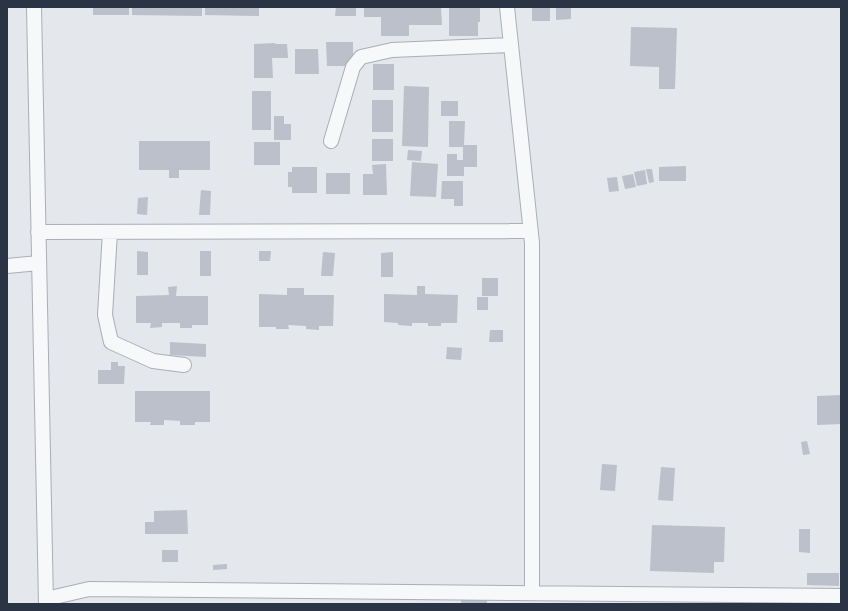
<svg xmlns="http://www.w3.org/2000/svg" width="848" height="611" font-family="Karla,sans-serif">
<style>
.building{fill:#bbc0ca}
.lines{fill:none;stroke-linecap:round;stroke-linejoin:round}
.minor-casing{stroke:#a9aeb7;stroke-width:16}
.minor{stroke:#f7f8fa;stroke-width:14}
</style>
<rect width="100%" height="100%" fill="#e4e7ec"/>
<path class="building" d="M93,7H129V15H93Z
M132,7H202V16L132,15Z
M205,7H259V16L205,15Z
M336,7H356V16H335Z
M364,7H441L442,25H409V36H381V17H364Z
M449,7H480V22H478V36H449Z
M532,7H550V21H532Z
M556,7H571V19L556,20Z
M631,27L677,28L675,89H659V67L630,66Z
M326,42H353V66H327Z
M275,43V44H287L288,58H272L273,78H254V44Z
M295,49H318L319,74H295Z
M373,64H394V90H373Z
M404,86L429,87L428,147L402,146Z
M252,91H271V130H252Z
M372,100H393V132H372Z
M441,101H458V116H441Z
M274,116H284V124H291V140H274Z
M449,121H465L464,145H477V167H464V176H447V154H457V160H463V147H449Z
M372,139H393V161H372Z
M139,141H210V170H179V178H169V170H139Z
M254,142H280V165H254Z
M408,150L422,151L421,161L407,160Z
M412,162L438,164L436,197L410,196Z
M386,164L387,195H363V174H373L372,165Z
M686,166V181H659V167Z
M292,167H317V193H292V187H288V172H292Z
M646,169H652L654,182L649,183Z
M645,170L647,184L637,186L634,172Z
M326,173H350V194H326Z
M633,174L636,187L625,189L622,176Z
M617,177L619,191L609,192L607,178Z
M442,181H463V206H454V199H441Z
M201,190L211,191L210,215H199Z
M148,197L147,215L137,214L138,198Z
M137,251L148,252V275H137Z
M200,251H211V276H200Z
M259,251H271L270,261H259Z
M323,252L335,253L333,276H321Z
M393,252V277H381V253Z
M482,278H498V296H482Z
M177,286L176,296H208V325H192V328H180V323H162V327L150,328L151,323H136V296L169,295L168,287Z
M417,286H425V294L458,295L457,323H441V326H428V323H412V326L398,325V323L384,322V294L417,295Z
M287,288H304V295H334L333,326H319V330L306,329V326L288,325L289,329H276V327H259V294L287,295Z
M477,297H488V310H477Z
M490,330H503V342H489Z
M170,342L206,344V357L170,355Z
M447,347L462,348L461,360L446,359Z
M111,362H118V366H125L124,384H98V370H111V381Z
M135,391H210V422H195V425H180V421L164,420V425H150L151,422H135Z
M841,395V424L817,425V396Z
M807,441L810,454L803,455L801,442Z
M602,464L617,465L615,491L600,490Z
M661,467L675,468L673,501L658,500Z
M187,510L188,534H145V522H154V511Z
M652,525L725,527L724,562H714V573L650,571Z
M799,529H810V553L799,552Z
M162,550H178V562H162Z
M227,564V569L213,570V565Z
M807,573H839V586L807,585Z
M461,599L487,600V604H461Z"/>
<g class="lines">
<defs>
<path id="minor" d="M34,7L46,604
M507,7L532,243V593
M331,141L353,67L361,57L392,50L511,45
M38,232L530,231
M110,232L105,315L111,342L153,361L184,365
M7,266L39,263
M46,599L89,589L841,596"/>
</defs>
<use href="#minor" class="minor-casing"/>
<use href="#minor" class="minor"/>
</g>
<rect width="848" height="611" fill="none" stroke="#2b3445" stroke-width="16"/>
</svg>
